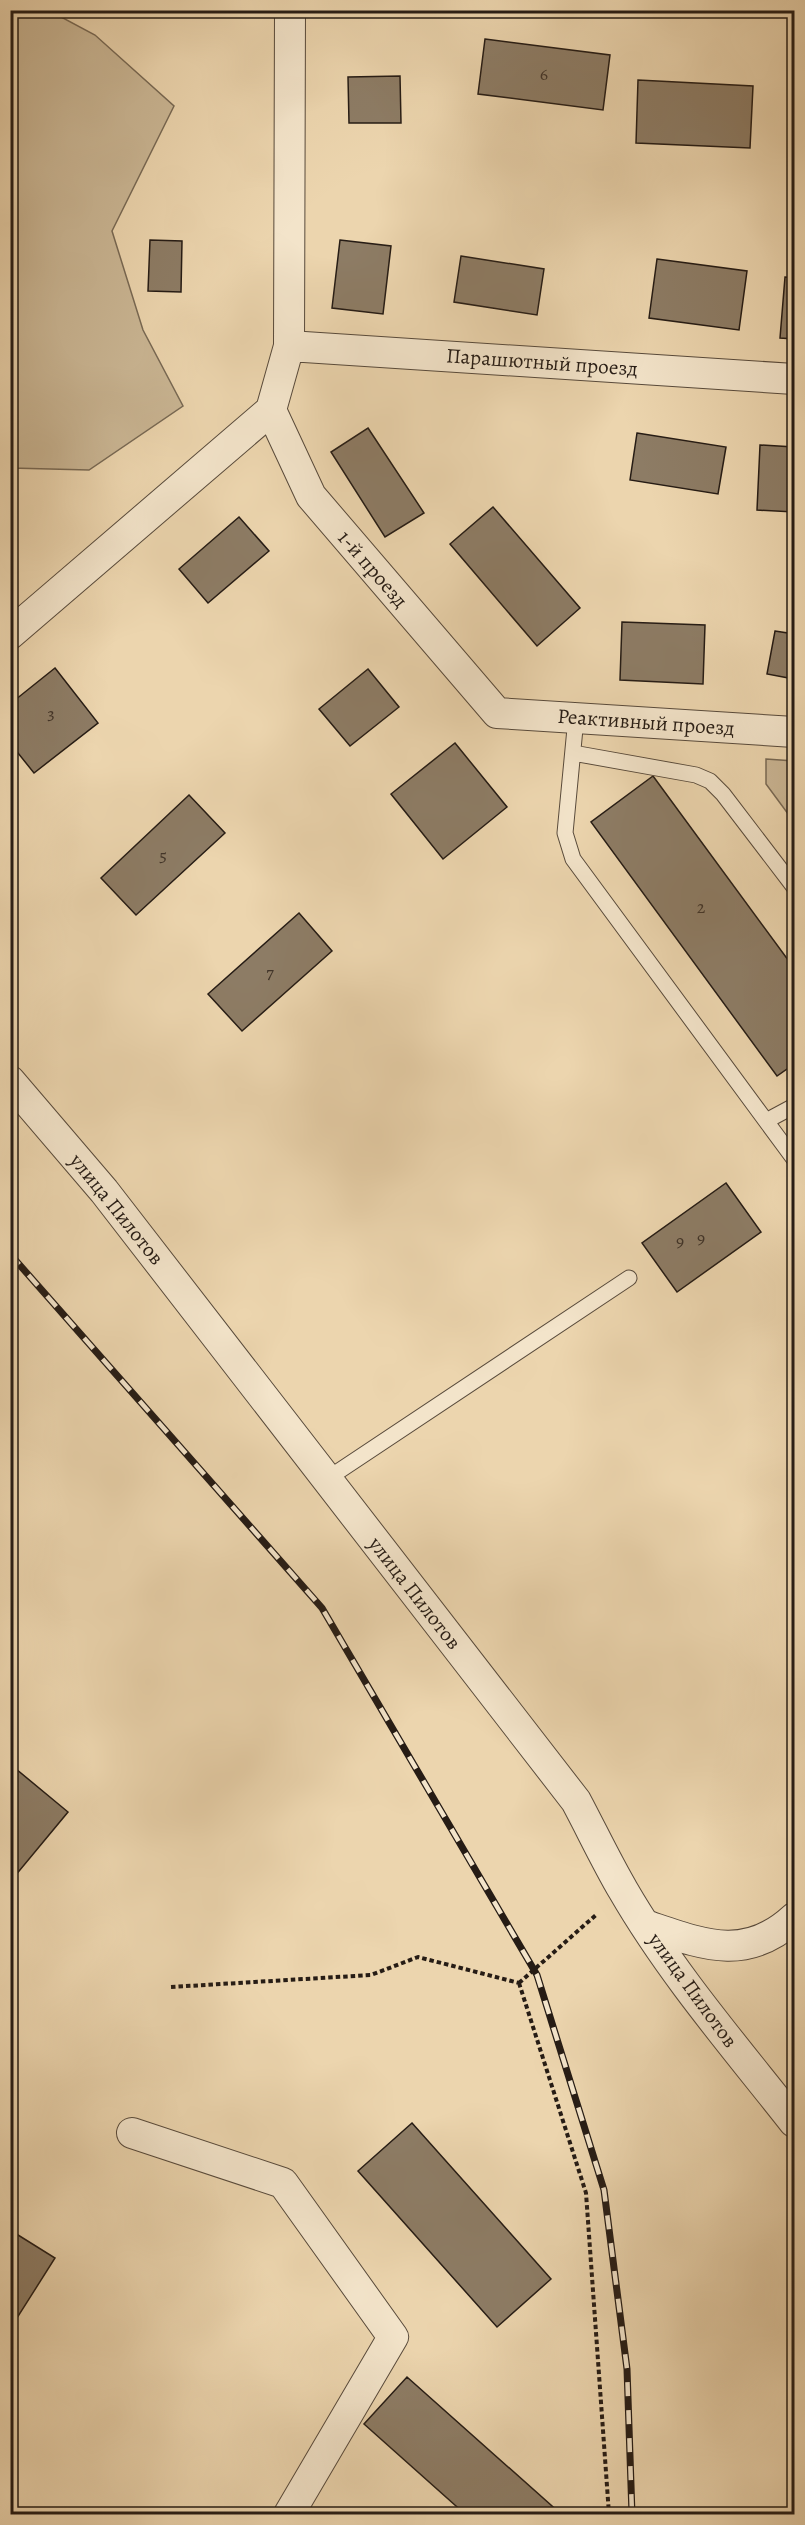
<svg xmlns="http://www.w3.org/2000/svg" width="805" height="2525" font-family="Alegreya,serif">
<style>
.green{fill:#cab694;stroke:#786954;stroke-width:1.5}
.building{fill:#8d7c65;stroke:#261c15;stroke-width:1.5}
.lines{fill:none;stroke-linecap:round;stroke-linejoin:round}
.service-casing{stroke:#584a3b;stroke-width:17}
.minor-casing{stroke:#584a3b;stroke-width:32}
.path{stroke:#261c15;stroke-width:4;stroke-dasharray:4.5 3;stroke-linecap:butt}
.service{stroke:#f3e4ca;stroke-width:15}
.minor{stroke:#f3e4ca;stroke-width:30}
.rail-casing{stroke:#261c15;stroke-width:7}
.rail{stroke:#f3e4ca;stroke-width:4.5;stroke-dasharray:14;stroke-linecap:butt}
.labels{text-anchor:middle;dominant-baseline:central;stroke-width:4.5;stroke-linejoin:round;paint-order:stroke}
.number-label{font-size:18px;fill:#403429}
.street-label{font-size:21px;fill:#261c15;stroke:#f3e4ca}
</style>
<rect width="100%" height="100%" fill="#ecd5ae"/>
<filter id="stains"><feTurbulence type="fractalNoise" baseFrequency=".00333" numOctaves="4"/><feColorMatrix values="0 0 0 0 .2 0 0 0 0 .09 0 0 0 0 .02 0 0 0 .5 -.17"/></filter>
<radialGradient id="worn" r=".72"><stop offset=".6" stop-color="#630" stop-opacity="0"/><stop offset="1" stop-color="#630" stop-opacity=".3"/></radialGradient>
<path class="green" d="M11,10L50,11L95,35L174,106L112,231L143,330L183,406L89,470L11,468Z
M766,759L794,761V822L766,784Z"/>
<path class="building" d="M485,39L610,55L603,110L478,94Z
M400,76L401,123H349L348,77Z
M638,80L753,86L750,148L636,143Z
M150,240L182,241L181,292L148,291Z
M340,240L391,246L383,314L332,308Z
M461,256L544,269L537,315L454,302Z
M657,259L747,271L739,330L649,318Z
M785,277L794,278V339L780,338Z
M368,428L424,513L385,537L331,452Z
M637,433L726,447L718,494L630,480Z
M760,445L794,447V512L757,510Z
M493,507L580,608L537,646L450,544Z
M239,517L269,551L208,603L179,569Z
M622,622L705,625L703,684L620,680Z
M775,631L794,634V679L767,674Z
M55,668L98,723L34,773L10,743V704Z
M368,669L399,707L350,746L319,709Z
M455,743L507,807L443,859L391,794Z
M653,776L794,968V1064L777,1076L591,822Z
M189,795L225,833L136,915L101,878Z
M299,913L332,951L242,1031L208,994Z
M726,1183L761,1232L677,1292L642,1243Z
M10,1764L68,1812L10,1882Z
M412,2123L551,2279L497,2327L358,2171Z
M10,2230L55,2258L10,2329Z
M407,2377L561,2514H465L364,2424Z"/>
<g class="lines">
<defs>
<path id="service" d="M576,718L565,833L573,859L766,1121L794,1106
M573,753L696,775L710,781L723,794L794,887
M766,1121L794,1159
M327,1479L629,1278"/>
<path id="minor" d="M289,346L794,379
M271,410L311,496L497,713L794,732
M10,634L271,410L289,346L290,10
M10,1081L104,1191L576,1801C592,1831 606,1861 623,1890C671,1973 735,2047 794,2122
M645,1925C702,1944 745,1963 794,1918
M132,2133L283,2183L393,2337L289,2514"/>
</defs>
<use href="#service" class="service-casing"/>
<use href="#minor" class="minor-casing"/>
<path class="path" d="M519,1983L586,2193L609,2514
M519,1983L597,1914
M171,1987L371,1975L418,1957L519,1983"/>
<use href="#service" class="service"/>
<use href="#minor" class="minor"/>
<defs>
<path id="rail" d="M10,1254L322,1608L537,1975L604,2190L627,2369L632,2514"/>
</defs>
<use href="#rail" class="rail-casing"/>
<use href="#rail" class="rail"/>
</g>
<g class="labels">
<g class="number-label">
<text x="544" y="74">6</text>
<text x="51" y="713">3</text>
<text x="163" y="855">5</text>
<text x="701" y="907">2</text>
<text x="270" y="972">7</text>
<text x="701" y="1238">9</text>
<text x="680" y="1241">9</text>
</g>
<g class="street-label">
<text transform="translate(542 362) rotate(4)">Парашютный проезд</text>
<text transform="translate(373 569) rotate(49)">1-й проезд</text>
<text transform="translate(646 722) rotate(4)">Реактивный проезд</text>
<text transform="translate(117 1209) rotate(51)">улица Пилотов</text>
<text transform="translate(415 1593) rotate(52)">улица Пилотов</text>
<text transform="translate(693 1990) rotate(54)">улица Пилотов</text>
</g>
</g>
<rect width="805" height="2525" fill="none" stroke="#ecd5ae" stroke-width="36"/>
<rect x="12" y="12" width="781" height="2501" fill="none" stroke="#261c15" stroke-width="3"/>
<rect x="18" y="18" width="769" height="2489" fill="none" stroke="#261c15" stroke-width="1.5"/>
<rect width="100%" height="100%" filter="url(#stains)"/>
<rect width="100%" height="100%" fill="url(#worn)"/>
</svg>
